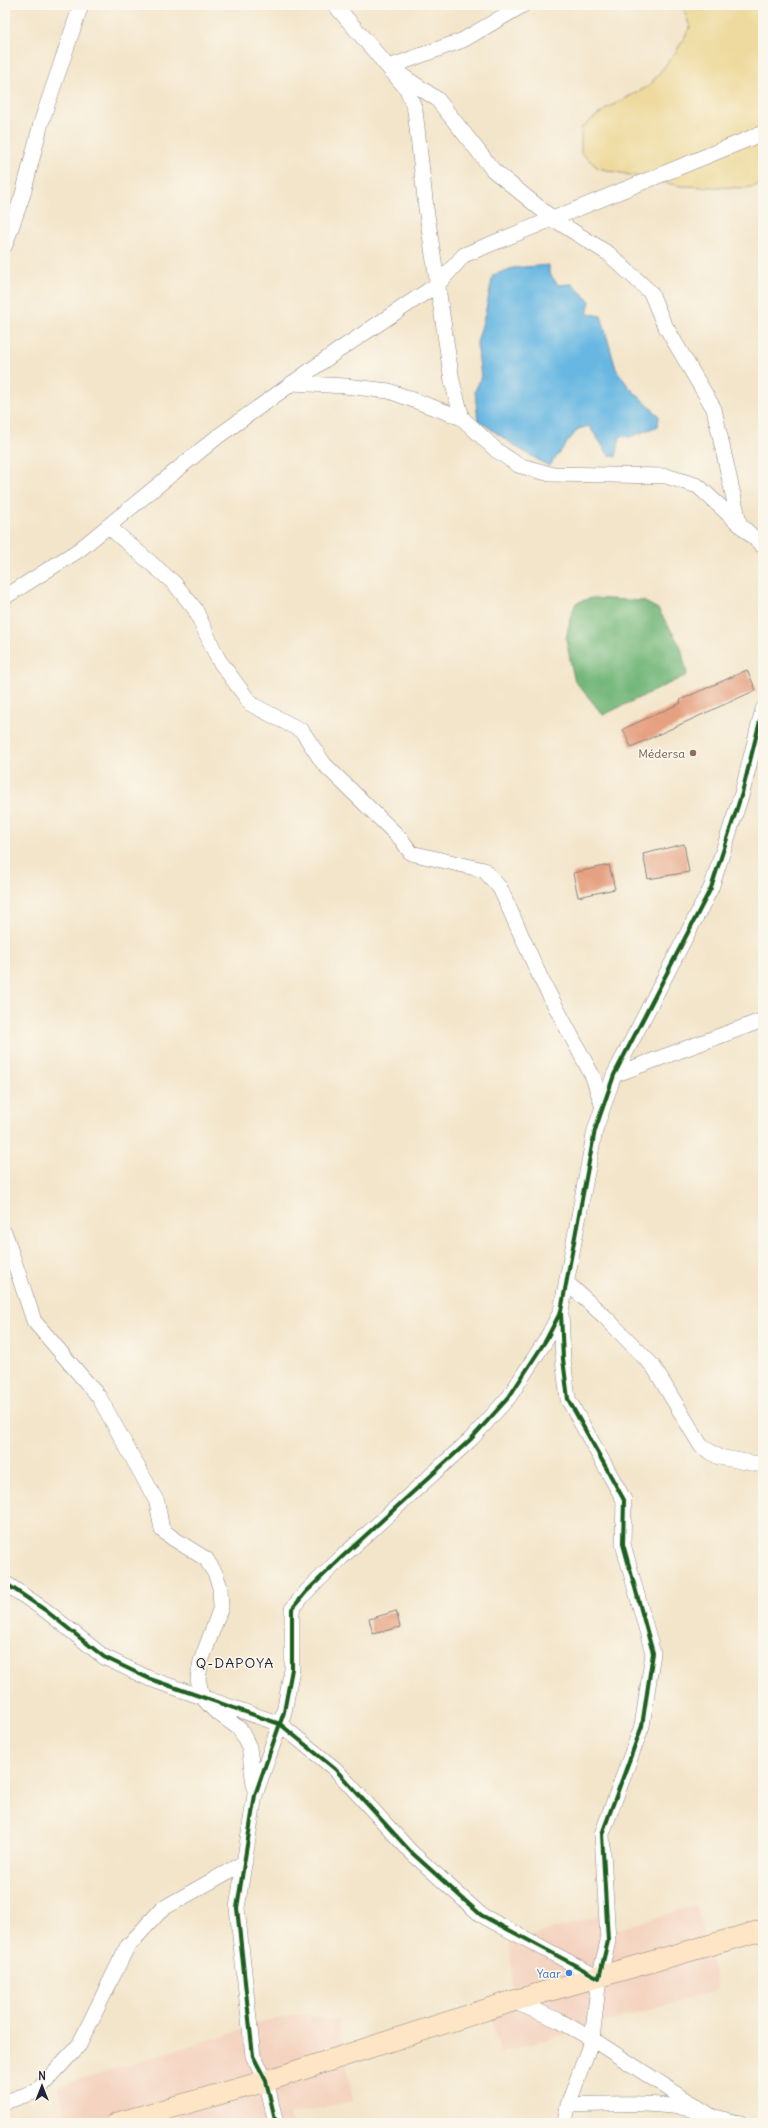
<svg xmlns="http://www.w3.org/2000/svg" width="768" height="2128" font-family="Delius,sans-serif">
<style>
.built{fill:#f4d3c0}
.forest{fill:#74b77a;stroke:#4b6c5a}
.sand{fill:#eeda9e;stroke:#887e6c}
.water{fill:#68b7e2;stroke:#456c8e}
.building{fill:#e5a181}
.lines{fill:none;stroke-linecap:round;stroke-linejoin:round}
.street-casing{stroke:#8a8482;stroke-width:16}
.secondary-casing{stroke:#8a8482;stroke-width:22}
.street{stroke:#fff;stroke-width:15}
.secondary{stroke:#fde5c5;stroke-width:21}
.cycleway-casing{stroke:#fbf7ec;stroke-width:6}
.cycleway{stroke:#1b5e20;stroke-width:4}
.education-dot{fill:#8d6e63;stroke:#fbf7ec;stroke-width:1.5}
.shop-dot{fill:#3f7fe0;stroke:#fbf7ec;stroke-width:1.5}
.labels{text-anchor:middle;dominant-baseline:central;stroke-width:3.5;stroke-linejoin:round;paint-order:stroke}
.education-label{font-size:12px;fill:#785e54;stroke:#fbf7ec;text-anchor:end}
.shop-label{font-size:12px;fill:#366cbe;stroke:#fbf7ec;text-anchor:end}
.quarter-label{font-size:14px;letter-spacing:1px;fill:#22223b;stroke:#fbf7ec}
</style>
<rect width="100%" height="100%" fill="#fbf7ec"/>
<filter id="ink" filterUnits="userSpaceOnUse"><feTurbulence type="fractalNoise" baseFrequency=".025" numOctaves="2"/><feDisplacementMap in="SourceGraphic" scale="8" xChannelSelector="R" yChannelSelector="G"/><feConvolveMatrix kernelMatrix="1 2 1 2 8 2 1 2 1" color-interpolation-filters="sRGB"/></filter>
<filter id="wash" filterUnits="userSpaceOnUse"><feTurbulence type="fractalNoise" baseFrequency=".012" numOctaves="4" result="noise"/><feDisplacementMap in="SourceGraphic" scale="16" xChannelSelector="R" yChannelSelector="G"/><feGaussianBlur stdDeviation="0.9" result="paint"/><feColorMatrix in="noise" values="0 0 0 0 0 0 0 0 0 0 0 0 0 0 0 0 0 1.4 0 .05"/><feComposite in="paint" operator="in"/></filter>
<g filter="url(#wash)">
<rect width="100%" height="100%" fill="#f3e5ca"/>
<path class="built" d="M696,1905L718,1990L500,2053L489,2009L513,2001L510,1942L608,1913L613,1931Z
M303,2014L338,2021L353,2101L289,2115L292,2123H180L174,2107L117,2123H67L58,2086L255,2026L259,2022Z"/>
<path class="forest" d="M591,598L643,601L658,609L681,647L687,675L603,715L575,681L572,669L566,639L571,615L576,603Z"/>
<path class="sand" d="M682,5H763V184L745,188L680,186L598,168L581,153V128L607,108L649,86L676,52L690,27Z"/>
<path class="water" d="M549,265V273L558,285L572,284L590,301L587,313L601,316L616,369L628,386L659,416L658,426L630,437L620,436L616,457L608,454L589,426L578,429L549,466L521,450L478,420L475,391L481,377L477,343L485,314L493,275L513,268Z"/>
<g id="blocks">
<path class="building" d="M747,670L756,690L631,747L623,729L681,703L680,700Z
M684,844L689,872L648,879L643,854Z
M609,865L615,889L578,897L573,873Z
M396,1611L400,1627L373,1634L369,1619Z"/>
</g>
</g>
<g filter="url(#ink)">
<use href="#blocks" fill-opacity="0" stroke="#8a8482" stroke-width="1"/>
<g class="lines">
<defs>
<path id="street" d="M335,5L407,89L415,110L426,208L452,381L462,418
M523,5L463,40L389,67L437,99L493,170L552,218L609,254L651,293L663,322L714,409L739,522
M5,245L23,194L41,123L81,5
M292,383L345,386L389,391L462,418L496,450L518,465L550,474L666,476L698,486L763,546
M108,526L174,583L195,609L218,659L251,704L302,731L324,764L401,839L411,853L484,870L500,888L541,979L593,1077L603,1107
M5,597L79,550L217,437L336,352L438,284L464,255L763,133
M614,1075L763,1020
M5,1234L34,1321L99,1397L157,1502L162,1530L174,1539L206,1559L215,1573L220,1587L221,1607L201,1661L198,1679L202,1697L214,1710L240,1729L249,1747L255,1792
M566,1282L604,1316L653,1366L701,1446L719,1457L763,1465
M5,1583L45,1610L104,1657L150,1679L280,1724L335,1769L411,1852L481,1915L599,1978L608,1941L602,1834L642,1726L653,1653L623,1544L624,1500L568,1399L563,1359L561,1312
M513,2001L560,2021L592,2039L722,2123
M5,2102L37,2091L79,2045L127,1947L162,1909L245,1862
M568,2105C606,2104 642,2102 680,2107C700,2110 719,2120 740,2123
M276,2123L266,2081L253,2056L237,1908L255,1795L284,1712L292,1669V1609L306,1592L342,1557L471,1439L509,1397L546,1340L561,1311L595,1130L614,1075L711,888L742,793L763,709
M565,2123L568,2105L592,2039L599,1978"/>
<path id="secondary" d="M117,2123L266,2081L513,2001L763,1930"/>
</defs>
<use href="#street" class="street-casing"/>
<use href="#secondary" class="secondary-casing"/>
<use href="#street" class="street"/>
<use href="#secondary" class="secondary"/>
<defs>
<path id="cycleway" d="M5,1583L45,1610L104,1657L150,1679L280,1724L335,1769L411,1852L481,1915L599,1978L608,1941L602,1834L642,1726L653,1653L623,1544L624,1500L568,1399L563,1359L561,1313
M276,2123L266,2081L253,2056L237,1908L255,1795L284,1712L292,1669V1609L306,1592L342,1557L471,1439L509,1397L546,1340L561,1311L595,1130L614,1075L711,888L742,793L763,709"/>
</defs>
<use href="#cycleway" class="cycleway-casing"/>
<use href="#cycleway" class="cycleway"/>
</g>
</g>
<circle class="education-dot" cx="693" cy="753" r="4"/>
<circle class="shop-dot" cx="569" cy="1973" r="4"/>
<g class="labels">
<g class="education-label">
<text x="685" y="753">Médersa</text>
</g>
<g class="shop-label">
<text x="561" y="1973">Yaar</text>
</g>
<g class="quarter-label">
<text x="235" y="1663">Q-DAPOYA</text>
</g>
</g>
<rect width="768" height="2128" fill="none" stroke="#fbf7ec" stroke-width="20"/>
<g transform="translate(42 2086)" stroke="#fbf7ec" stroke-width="3" paint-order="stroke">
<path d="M0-3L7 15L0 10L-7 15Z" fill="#22223b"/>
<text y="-6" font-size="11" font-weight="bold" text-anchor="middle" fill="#22223b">N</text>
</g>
</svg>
